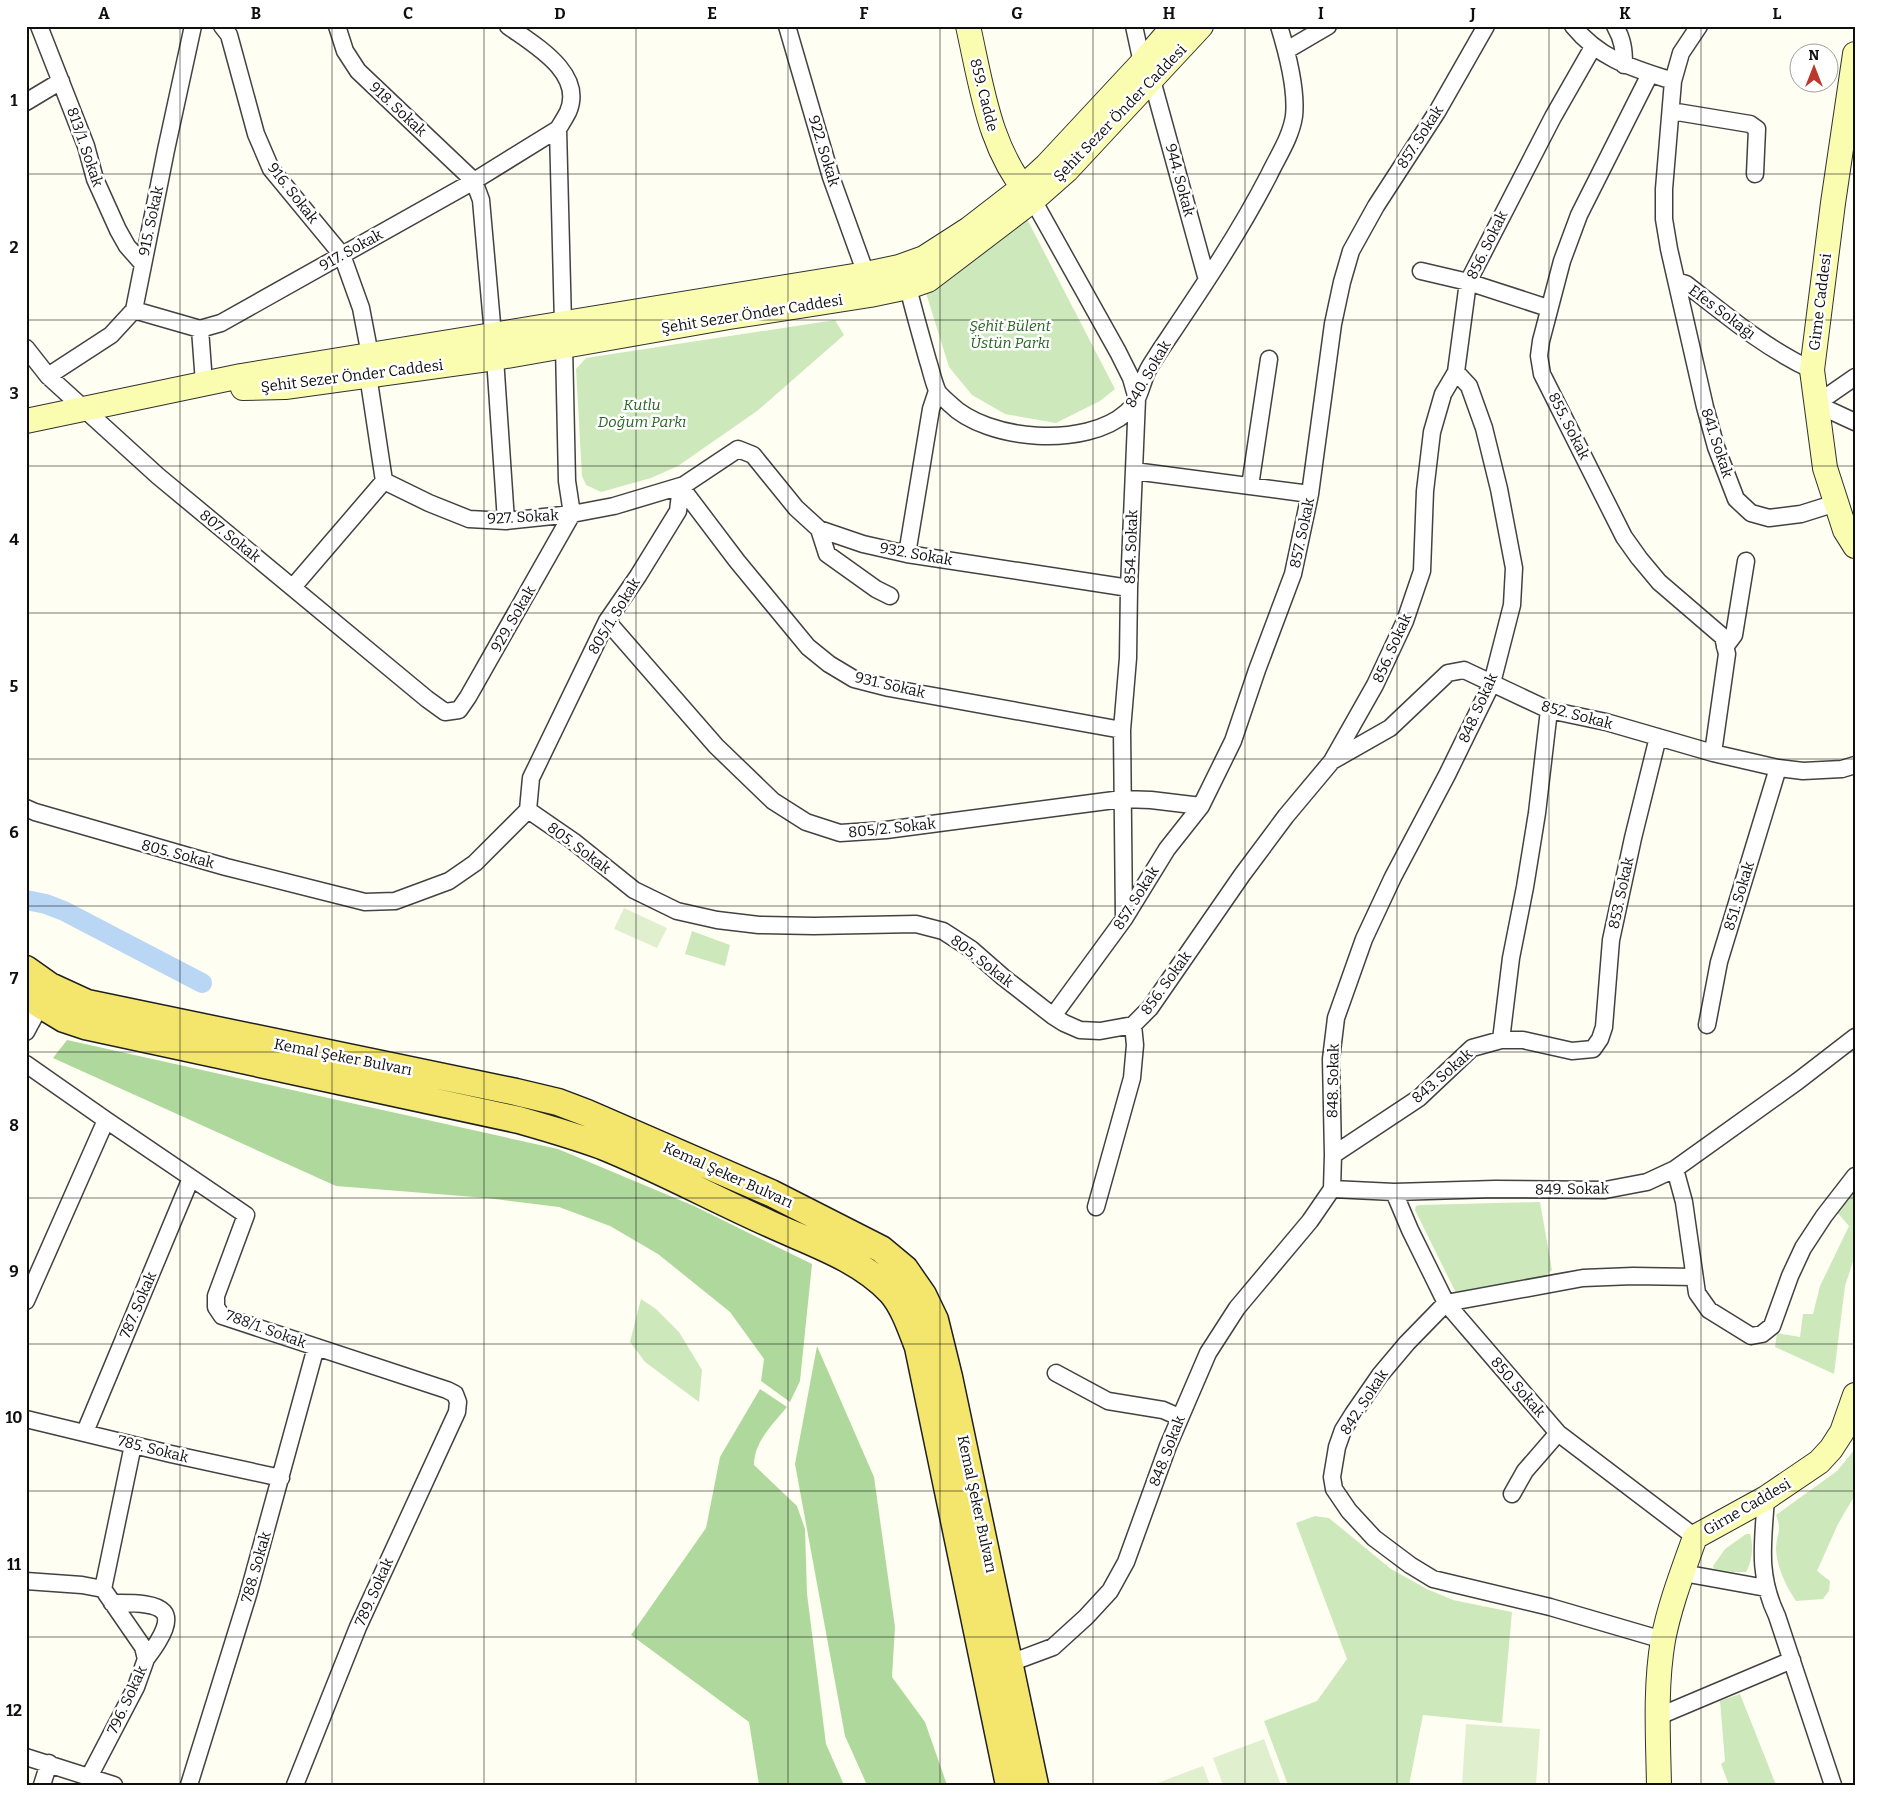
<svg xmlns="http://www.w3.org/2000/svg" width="1881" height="1811" font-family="Bitter,serif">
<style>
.green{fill:#cde9bc}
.forest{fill:#afd99c}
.pitch{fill:#e0f0ce}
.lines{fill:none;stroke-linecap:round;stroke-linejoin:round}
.canal{stroke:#b9d6f4;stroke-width:20}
.street-casing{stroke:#424242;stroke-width:19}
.secondary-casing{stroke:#313131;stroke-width:26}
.primary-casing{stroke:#202020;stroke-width:29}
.street{stroke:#fff;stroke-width:16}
.secondary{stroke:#fafcb0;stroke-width:24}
.primary{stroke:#f4e56d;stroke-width:26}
.grid{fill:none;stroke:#0f0f0f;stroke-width:1;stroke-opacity:0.55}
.labels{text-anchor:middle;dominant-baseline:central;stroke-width:5;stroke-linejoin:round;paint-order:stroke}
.street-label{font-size:15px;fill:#0f0f0f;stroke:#fff}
.park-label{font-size:15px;font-style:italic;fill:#266621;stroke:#fff}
.neatline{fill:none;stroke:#0f0f0f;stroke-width:2}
.grid-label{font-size:16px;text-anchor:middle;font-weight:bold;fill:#0f0f0f}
</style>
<rect width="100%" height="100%" fill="#fffef2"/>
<path class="green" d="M1027,219L1115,389L1100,401L1056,423L1005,414L972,395L949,367L926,293Z
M835,320L844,335L757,411L678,466L651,478L601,492L586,485L582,476L576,369L586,358Z
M692,931L730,945L725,966L685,954Z
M1855,1186V1255L1845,1286L1834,1374L1775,1347L1777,1333L1800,1337L1803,1314H1813L1820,1286L1849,1226L1835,1210Z
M1540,1202L1552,1270L1542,1279L1456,1293L1415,1210L1416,1206L1420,1205Z
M641,1299L656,1309L679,1332L702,1370L699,1402L645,1362L630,1342Z
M1855,1449V1495L1838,1524L1817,1571L1830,1581L1829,1591L1823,1599L1796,1601C1786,1587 1777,1567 1776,1550C1776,1534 1783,1532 1776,1515L1837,1471Z
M1315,1516L1329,1518L1391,1569L1427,1589L1453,1600L1512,1612L1502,1723L1423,1715L1409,1785H1288L1264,1721L1317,1701L1347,1659L1296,1523Z
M1746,1534H1750C1754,1546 1752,1562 1746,1572H1732L1714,1569L1713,1566L1725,1549Z
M1740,1694L1776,1785H1729L1721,1764L1725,1761L1720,1701Z"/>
<path class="forest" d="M67,1040L558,1149L694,1206L812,1264L800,1381L790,1402L761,1381L764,1359L730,1312L658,1254L610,1226L559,1207L487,1198L336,1186L53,1058Z
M817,1346L874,1477L895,1627L892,1677L925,1722L947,1785H867L845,1736L795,1464Z
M760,1389L787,1407C773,1424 754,1442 754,1465L797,1506L805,1529L807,1594L826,1744L844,1785H759L749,1722L631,1635L706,1528L720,1457Z"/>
<path class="pitch" d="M624,908L667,928L657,948L614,929Z
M1466,1724L1540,1729L1536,1785H1462Z
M1264,1739L1281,1785H1223L1213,1758Z
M1203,1766L1210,1785H1152Z"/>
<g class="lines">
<path class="canal" d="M26,900L46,904L64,911L202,983"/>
<defs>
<path id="street" d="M39,26L86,146L95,179L118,230L127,246L142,263
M222,26L229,35L256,134L271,169L342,255L361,308L370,355
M337,26L345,51L358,71L474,181L481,200L493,335
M508,26C534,45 585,73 568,112C565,118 561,124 558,129
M787,26L831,177L866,274
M1134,26L1142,63
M1573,26C1601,60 1633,68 1673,81
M1615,26C1623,40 1624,50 1624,65
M1699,26L1681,53L1673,81L1664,189V219L1669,249L1705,407L1716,447L1736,499L1751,513L1769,518L1801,514L1836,503
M1287,50L1328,26
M1650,74L1579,215L1562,261L1541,341L1539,356L1542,374L1624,537L1639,558L1659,582L1723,637L1727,654L1713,753
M1152,80L1207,280
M26,102L61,81
M1671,111L1750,124L1757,129L1755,174
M558,129L563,324
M1033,200L1118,352L1131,378L1137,399L1129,588L1128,658L1122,730L1124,919
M1421,271L1468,282L1548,308
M1677,281L1686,284C1727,316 1765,348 1812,370
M908,287C914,312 921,336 928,361C931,370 933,381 937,390C939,395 946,400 950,404C987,441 1086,449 1127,412C1139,402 1141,385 1147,372C1150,365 1155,359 1159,352C1198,294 1237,237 1269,175C1278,156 1291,137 1294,116C1297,89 1287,52 1279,26
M134,310L200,329L221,323L474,181L558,129
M200,329L204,383
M26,348L48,376L158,476L427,699L445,712L459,710L468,697L572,514L567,481L564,346
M495,358L506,521
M368,375L384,481L429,503L469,519L506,521L572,514L614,506L684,485
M48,376L111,335L134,310L166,150L193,26
M1816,404L1855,377
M1816,404L1855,422
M1134,471L1310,494
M1250,486L1269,359
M681,487L737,561L808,647L829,664L854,679L889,688L1122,730
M819,529L827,554L876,589L890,596
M907,554L931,409L937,391
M293,587L384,481
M607,621L716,746L773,801L806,822L840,833L886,830L1122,799L1151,800L1201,806
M1725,647L1734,635L1746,561
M1332,761L1390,728L1448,673L1464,670L1549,710L1606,722L1713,753L1778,768L1803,771L1842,769L1855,765
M26,808L35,812L226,867L365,902L395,901L449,881L475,863L528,810L573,841L634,890L677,911L717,920L759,925L814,926L916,924L943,931L971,949L1003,977L1053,1016L1064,1023L1080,1030L1100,1031L1133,1025
M528,810L531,778L607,621L638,576L678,511L681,487L738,449L753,455L796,508L819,529L863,544L907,554L1129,588
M1053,1016L1124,919L1167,849L1201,806L1233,741L1257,670L1293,574L1310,494L1333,324L1342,282L1351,251L1376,206L1437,112L1486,26
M1707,1025L1719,962L1778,768
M26,1032L40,1006
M1501,1040L1511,958L1525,887L1537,813L1549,710
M26,1064L106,1120L246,1215L216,1296V1307L222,1316L447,1390L455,1394L458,1402L457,1412L358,1627L295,1785
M1333,1155L1419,1098L1472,1048L1501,1040H1523L1572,1051L1593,1049L1600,1039L1604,1027L1611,940L1633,838L1658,737
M1675,1169L1684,1202L1697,1293L1709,1310L1751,1336L1762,1334L1772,1326L1790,1276L1803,1248L1824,1216L1855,1176
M1332,1189L1394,1192L1495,1189L1605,1190L1647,1182L1675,1169L1798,1081L1855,1037
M1394,1192L1410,1230L1446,1303L1558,1433L1695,1537
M1096,1207L1132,1078L1135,1045L1133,1025L1150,1008L1242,875L1286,816L1332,761L1375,685L1405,621L1422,571L1425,491L1432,432L1443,394L1456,372L1468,282L1553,117L1593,47
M26,1301L106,1120
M1056,1373L1108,1401L1163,1410L1179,1417
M26,1419L171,1454L281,1478
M85,1432L191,1178
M1512,1494L1525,1471L1558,1433
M1766,1498C1763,1543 1757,1574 1777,1616L1833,1785
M1683,1573L1766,1588
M26,1581L82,1585L103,1589L143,1647L146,1659L136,1687L89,1777
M103,1589L133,1445
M112,1603C166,1602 184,1609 146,1659
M1663,1640L1550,1607L1433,1579L1410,1565L1374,1538L1349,1511L1334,1489L1332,1477L1337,1447L1343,1430L1353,1414L1380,1375L1407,1343L1446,1303L1583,1278L1633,1276L1694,1277
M1010,1663L1053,1647L1086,1617L1110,1591L1126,1562L1168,1446L1208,1353L1237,1308L1310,1221L1332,1189L1333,1155L1331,1059L1336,1018L1364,939L1393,877L1447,775L1492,683L1512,605L1514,568L1499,489L1484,428L1469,386L1456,372
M1657,1717L1792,1660
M26,1757L114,1785
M42,1785L49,1763
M189,1785L248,1595L316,1347"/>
<path id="secondary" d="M968,26C982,88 989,151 1033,200
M1855,54L1833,203L1812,370L1825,468L1845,530L1855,546
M243,388L285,387L495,358L729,317L870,295L908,287L928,280L1033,200L1067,170L1201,26
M26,421L241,376L866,274L899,267L924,258L969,229L1022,188L1047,165L1142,63L1174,26
M1659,1785C1658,1736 1655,1687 1663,1640C1670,1604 1683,1571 1695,1537L1766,1498L1819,1462L1831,1449L1842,1432L1855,1395"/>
<path id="primary" d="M26,969L50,986L87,1003L516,1092L558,1102L587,1113L771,1193L881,1249L905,1269L923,1295L935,1320L949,1377L1035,1785
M26,996L64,1019L85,1026L519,1120C547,1128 575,1136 602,1146C659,1169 714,1199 770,1224C811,1243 859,1258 891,1292C904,1307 911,1329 918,1347L1009,1785"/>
</defs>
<use href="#street" class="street-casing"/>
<use href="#secondary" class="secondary-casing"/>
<use href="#primary" class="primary-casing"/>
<use href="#street" class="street"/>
<use href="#secondary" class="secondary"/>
<use href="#primary" class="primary"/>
</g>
<path class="grid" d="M180,26V1785M332,26V1785M484,26V1785M636,26V1785M788,26V1785M940,26V1785M1093,26V1785M1245,26V1785M1397,26V1785M1549,26V1785M1701,26V1785M26,174H1855M26,320H1855M26,466H1855M26,613H1855M26,759H1855M26,906H1855M26,1052H1855M26,1198H1855M26,1344H1855M26,1491H1855M26,1637H1855"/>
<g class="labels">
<g class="street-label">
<text transform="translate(984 95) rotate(76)">859. Cadde</text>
<text transform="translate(398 109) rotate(43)">918. Sokak</text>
<text transform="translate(1120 113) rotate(-46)">Şehit Sezer Önder Caddesi</text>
<text transform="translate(1420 137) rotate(-57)">857. Sokak</text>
<text transform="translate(85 147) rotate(71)">813/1. Sokak</text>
<text transform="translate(824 151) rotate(73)">922. Sokak</text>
<text transform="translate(1180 180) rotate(75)">944. Sokak</text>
<text transform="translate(293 193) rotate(52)">916. Sokak</text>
<text transform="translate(151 221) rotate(-78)">915. Sokak</text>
<text transform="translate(1487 245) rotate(-64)">856. Sokak</text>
<text transform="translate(351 250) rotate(-29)">917. Sokak</text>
<text transform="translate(1820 302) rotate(-83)">Girne Caddesi</text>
<text transform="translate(1722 312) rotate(37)">Efes Sokağı</text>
<text transform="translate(752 314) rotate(-9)">Şehit Sezer Önder Caddesi</text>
<text transform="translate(1148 374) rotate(-60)">840. Sokak</text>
<text transform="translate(352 376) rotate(-7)">Şehit Sezer Önder Caddesi</text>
<text transform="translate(1569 426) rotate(63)">855. Sokak</text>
<text transform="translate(1717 443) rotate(72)">841. Sokak</text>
<text transform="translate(523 517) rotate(-3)">927. Sokak</text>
<text transform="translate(1302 533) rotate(-78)">857. Sokak</text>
<text transform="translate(230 536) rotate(39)">807. Sokak</text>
<text transform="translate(1131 547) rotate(-88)">854. Sokak</text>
<text transform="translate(916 554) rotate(10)">932. Sokak</text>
<text transform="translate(614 616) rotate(-59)">805/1. Sokak</text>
<text transform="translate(513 619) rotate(-60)">929. Sokak</text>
<text transform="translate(1392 648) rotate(-66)">856. Sokak</text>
<text transform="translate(890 685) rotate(13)">931. Sokak</text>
<text transform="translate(1478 708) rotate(-66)">848. Sokak</text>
<text transform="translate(1577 715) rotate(15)">852. Sokak</text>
<text transform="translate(892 828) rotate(-6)">805/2. Sokak</text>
<text transform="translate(579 848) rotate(37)">805. Sokak</text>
<text transform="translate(178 854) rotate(15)">805. Sokak</text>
<text transform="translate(1621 893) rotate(-78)">853. Sokak</text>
<text transform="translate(1739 896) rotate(-73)">851. Sokak</text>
<text transform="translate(1136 898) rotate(-58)">857. Sokak</text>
<text transform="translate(982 961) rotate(38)">805. Sokak</text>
<text transform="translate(1166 983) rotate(-54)">856. Sokak</text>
<text transform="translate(343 1057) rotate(11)">Kemal Şeker Bulvarı</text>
<text transform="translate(1442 1076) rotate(-41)">843. Sokak</text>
<text transform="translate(1333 1081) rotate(-89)">848. Sokak</text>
<text transform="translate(728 1175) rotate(24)">Kemal Şeker Bulvarı</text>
<text transform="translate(1572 1189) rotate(-1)">849. Sokak</text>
<text transform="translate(138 1305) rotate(-67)">787. Sokak</text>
<text transform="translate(266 1329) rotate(20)">788/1. Sokak</text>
<text transform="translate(1518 1387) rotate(49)">850. Sokak</text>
<text transform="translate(1364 1402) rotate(-57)">842. Sokak</text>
<text transform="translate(153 1449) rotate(14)">785. Sokak</text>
<text transform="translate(1167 1451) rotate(-69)">848. Sokak</text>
<text transform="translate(977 1504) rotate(78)">Kemal Şeker Bulvarı</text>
<text transform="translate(1747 1507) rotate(-30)">Girne Caddesi</text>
<text transform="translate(256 1567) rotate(-74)">788. Sokak</text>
<text transform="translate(374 1592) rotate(-66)">789. Sokak</text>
<text transform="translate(127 1700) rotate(-65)">796. Sokak</text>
</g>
<g class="park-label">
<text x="1010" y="326">Şehit Bülent<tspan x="1010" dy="17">Üstün Parkı</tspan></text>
<text x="642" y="405">Kutlu<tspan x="642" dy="17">Doğum Parkı</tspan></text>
</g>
</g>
<rect width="1881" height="1811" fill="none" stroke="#ffffff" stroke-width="55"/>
<g transform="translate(1814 68)"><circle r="24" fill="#ffffff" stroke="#9f9f9f"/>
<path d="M0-4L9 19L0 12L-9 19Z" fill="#bc382b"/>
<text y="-8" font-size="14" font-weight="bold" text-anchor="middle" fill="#0f0f0f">N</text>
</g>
<rect x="28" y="28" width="1826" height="1756" class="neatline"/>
<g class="grid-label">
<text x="104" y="19">A</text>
<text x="256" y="19">B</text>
<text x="408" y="19">C</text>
<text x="560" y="19">D</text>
<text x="712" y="19">E</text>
<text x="864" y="19">F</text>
<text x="1017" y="19">G</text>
<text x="1169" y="19">H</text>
<text x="1321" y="19">I</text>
<text x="1473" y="19">J</text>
<text x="1625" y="19">K</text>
<text x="1777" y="19">L</text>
<text x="14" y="106">1</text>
<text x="14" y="253">2</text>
<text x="14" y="399">3</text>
<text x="14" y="545">4</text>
<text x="14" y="692">5</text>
<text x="14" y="838">6</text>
<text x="14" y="984">7</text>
<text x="14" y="1131">8</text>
<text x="14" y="1277">9</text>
<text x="14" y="1423">10</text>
<text x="14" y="1570">11</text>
<text x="14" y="1716">12</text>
</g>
</svg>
